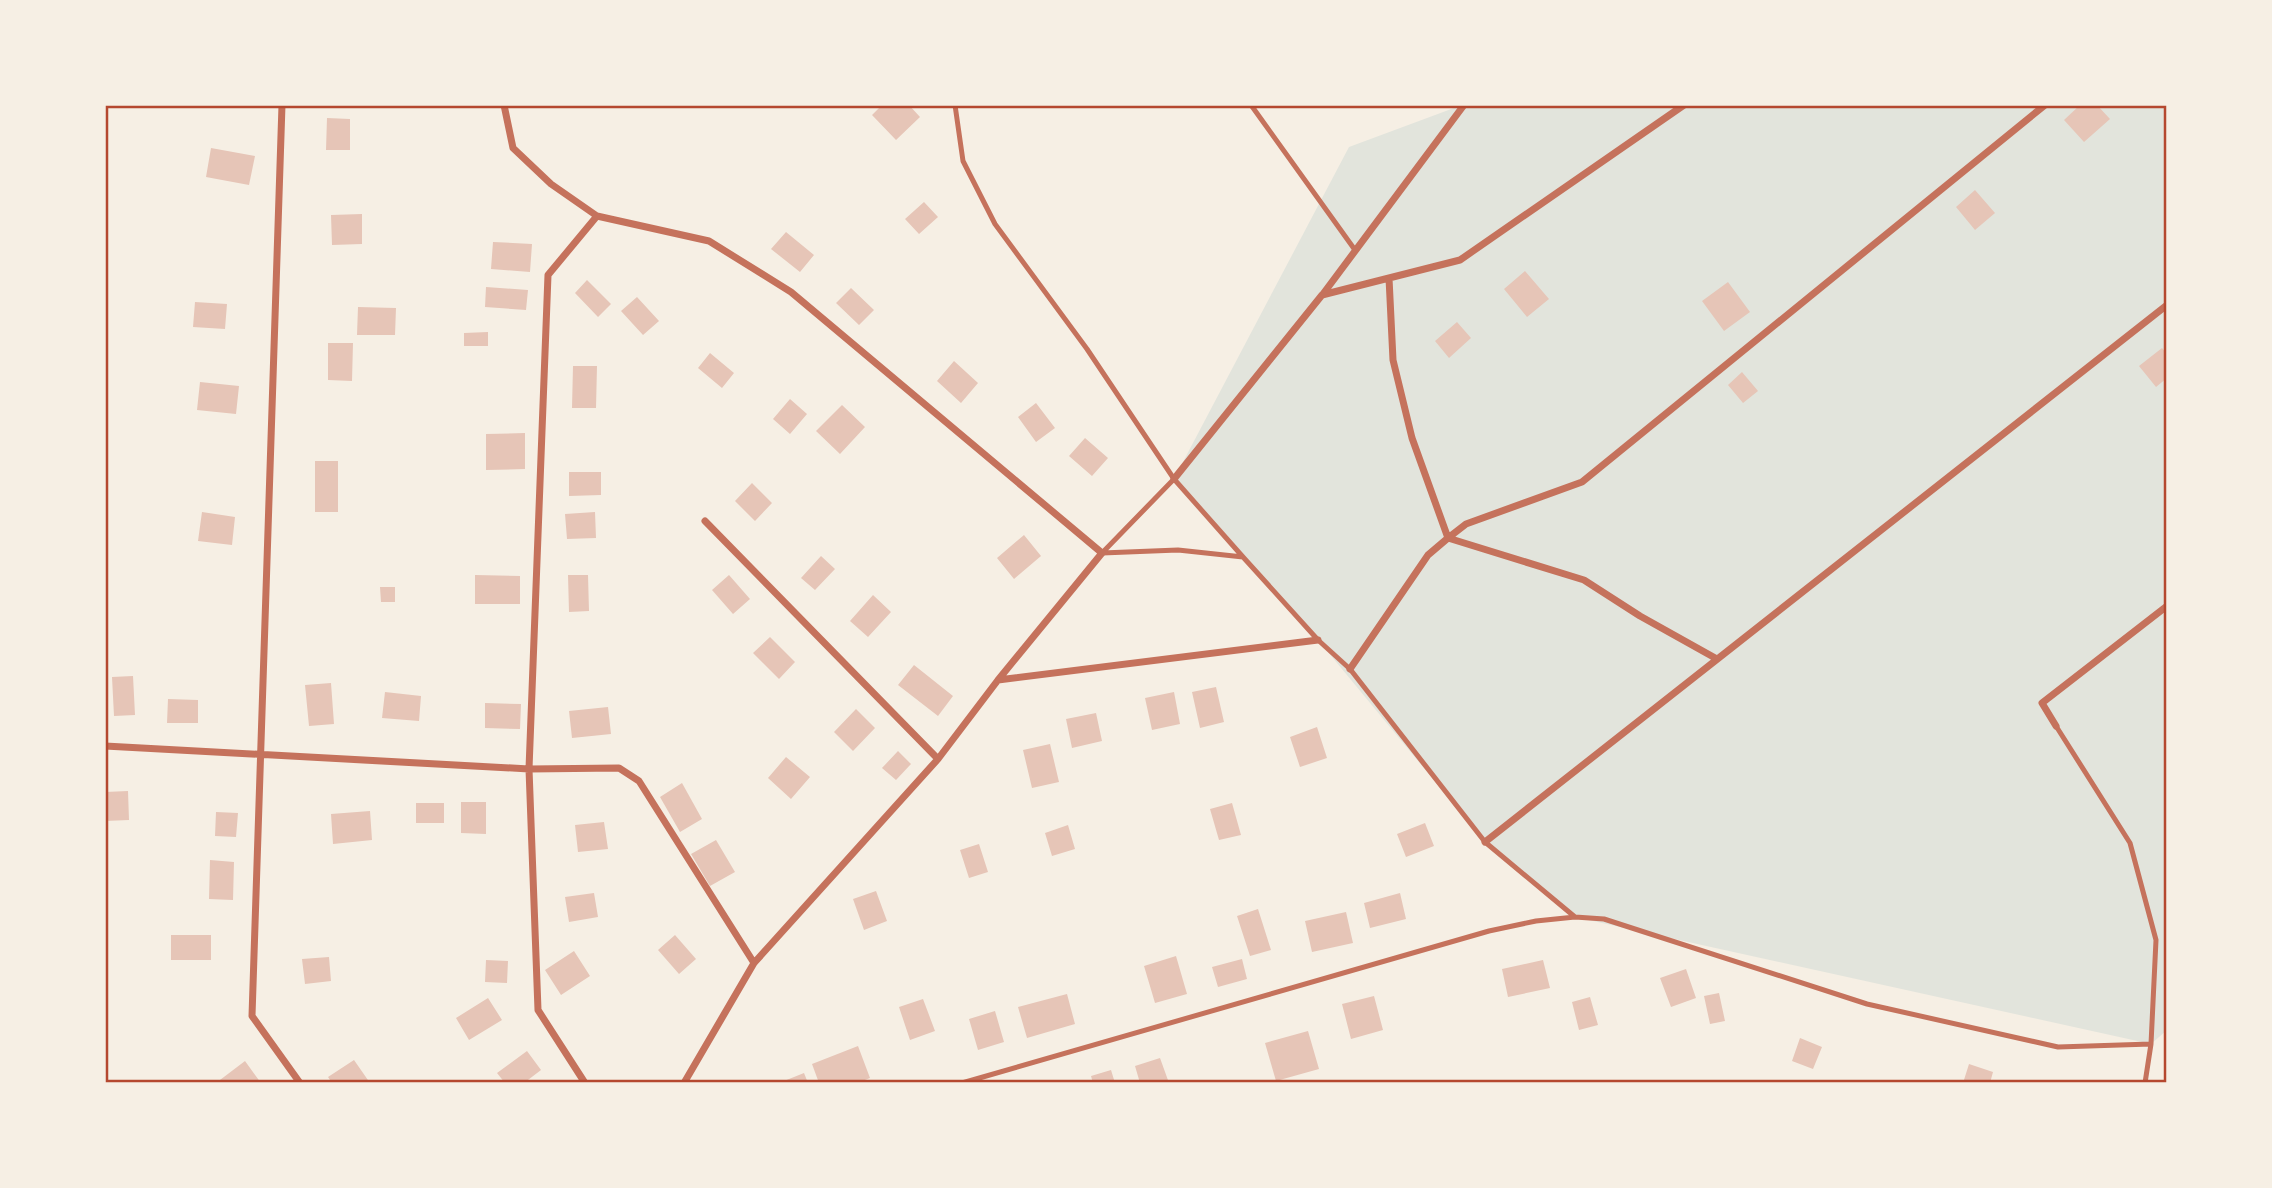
<svg xmlns="http://www.w3.org/2000/svg" width="2272" height="1188" font-family="'PT Sans',sans-serif">
<style>
.green{fill:#e2e4dc}
.building{fill:#e6c5b7}
.lines{fill:none;stroke-linecap:round;stroke-linejoin:round}
.service{stroke:#c5725c;stroke-width:5}
.minor{stroke:#c5725c;stroke-width:7}
.neatline{fill:none;stroke:#b5482f;stroke-width:2.5}
</style>
<rect width="100%" height="100%" fill="#f6efe4"/>
<path class="green" d="M1462,105H2167V1030L2151,1044L1575,917L1485,842L1318,640L1174,479L1349,147Z"/>
<path class="building" d="M882,105H909L920,117L896,140L872,115Z
M2080,105H2097L2110,119L2084,142L2064,120Z
M327,118L350,119V150H326Z
M211,148L255,156L249,185L206,177Z
M1975,190L1995,213L1975,230L1956,207Z
M924,202L938,217L919,234L905,219Z
M362,214V244L332,245L331,215Z
M786,232L814,255L800,272L771,249Z
M493,242L532,244L530,272L491,269Z
M1525,271L1549,299L1527,317L1504,289Z
M587,280L611,304L598,317L575,293Z
M1728,282L1750,312L1724,331L1702,301Z
M486,287L528,290L526,310L485,307Z
M851,288L874,310L859,325L836,303Z
M637,297L659,321L643,335L621,311Z
M195,302L227,304L225,329L193,327Z
M358,307L396,308L395,335H357Z
M1457,322L1471,338L1449,358L1435,341Z
M488,332V346H464V333Z
M328,343H353L352,381L328,380Z
M2162,348L2167,354V378L2156,387L2139,366Z
M710,353L734,373L722,388L698,368Z
M954,361L978,383L961,403L937,381Z
M573,366H597L596,408H572Z
M1742,372L1758,391L1743,403L1728,385Z
M200,382L239,386L236,414L197,410Z
M790,399L807,414L790,434L773,419Z
M1036,403L1055,428L1036,442L1018,417Z
M842,405L865,427L840,454L816,431Z
M525,433V469L486,470V434Z
M1085,438L1108,458L1092,476L1069,456Z
M315,461H338V512H315Z
M569,472H601V495L569,496Z
M752,483L772,503L755,521L735,501Z
M202,512L235,517L232,545L198,541Z
M595,512L596,538L567,539L565,514Z
M1024,535L1041,556L1014,579L997,558Z
M821,556L835,569L815,590L801,578Z
M475,575L520,576V604H475Z
M568,575H588L589,611L569,612Z
M729,575L750,599L733,614L712,590Z
M380,587H395V602H381Z
M873,595L891,612L868,637L850,621Z
M770,637L795,662L779,679L753,653Z
M914,665L953,696L938,716L898,685Z
M133,676L135,715L114,716L112,677Z
M331,683L334,724L309,726L305,685Z
M1216,687L1224,722L1200,728L1192,692Z
M385,692L421,696L419,721L382,718Z
M1174,692L1180,724L1152,730L1145,698Z
M168,699L198,700V723H167Z
M485,703L521,704L520,729L485,728Z
M608,707L611,734L572,738L569,711Z
M856,709L875,728L853,751L834,732Z
M1096,713L1102,741L1072,748L1066,719Z
M1317,727L1327,758L1300,767L1290,737Z
M1050,744L1059,782L1032,788L1023,750Z
M898,751L911,764L896,780L882,768Z
M786,757L810,777L791,799L768,778Z
M682,783L702,819L680,832L660,797Z
M128,791L129,820L105,821V792Z
M461,802H486V834L461,833Z
M416,803H444V823H416Z
M1232,803L1241,835L1219,840L1210,809Z
M370,811L372,840L333,844L331,814Z
M216,812L238,813L236,837L215,836Z
M604,822L608,849L578,852L575,825Z
M1425,823L1434,846L1406,857L1397,834Z
M1068,825L1075,849L1052,856L1045,833Z
M716,840L735,872L710,886L691,854Z
M979,844L988,872L969,878L960,850Z
M210,860L234,862L233,900L209,899Z
M876,891L887,921L864,930L853,899Z
M594,893L598,917L569,922L565,897Z
M1400,893L1406,919L1370,928L1364,903Z
M1258,909L1271,950L1250,956L1237,916Z
M1346,912L1353,943L1312,952L1305,921Z
M171,935H211V960H171Z
M675,935L696,959L679,974L658,950Z
M574,951L590,976L561,995L545,970Z
M1176,956L1187,994L1155,1003L1144,966Z
M329,957L331,981L305,984L302,959Z
M1242,959L1247,979L1218,987L1212,967Z
M486,960L508,961L507,983L485,982Z
M1543,960L1550,988L1508,997L1502,969Z
M1686,969L1696,998L1671,1007L1660,978Z
M1719,993L1725,1021L1710,1024L1704,996Z
M1067,994L1075,1024L1027,1038L1018,1007Z
M1374,996L1383,1030L1351,1039L1342,1004Z
M1590,997L1598,1025L1579,1030L1572,1002Z
M488,998L502,1020L469,1040L456,1018Z
M923,999L935,1031L910,1040L899,1007Z
M995,1011L1004,1042L978,1050L969,1019Z
M1308,1031L1319,1069L1276,1081L1265,1043Z
M1800,1038L1822,1047L1813,1069L1792,1061Z
M858,1046L870,1078L857,1083H819L812,1064Z
M527,1051L541,1070L524,1083H505L497,1073Z
M1160,1058L1169,1083H1140L1135,1066Z
M354,1060L370,1083H332L328,1077Z
M245,1061L261,1083H216Z
M1969,1064L1993,1072L1990,1083H1963Z
M1111,1070L1115,1083H1093L1091,1076Z
M804,1073L808,1083H779Z"/>
<g class="lines">
<path class="service" d="M955,105L963,161L995,224L1087,349L1174,479L1102,553
M1251,105L1355,250
M1174,479L1243,557
M1102,553L1178,550L1243,557L1318,640L1350,669L1485,842L1575,917
M2056,726L2130,843L2156,940L2151,1044L2145,1083
M962,1083L1489,931L1536,921L1575,917L1604,919L1867,1004L2058,1047L2151,1044"/>
<path class="minor" d="M282,105L252,1016L300,1083
M504,105L513,148L551,184L597,216L709,241L791,292L1102,553L998,680
M1389,278L1393,360L1412,438L1448,538L1584,580L1640,616L1717,659
M1323,294L1464,105
M1174,479L1322,295L1460,260L1684,105
M705,521L938,759L998,680L1318,640
M1350,669L1428,555L1448,538L1466,524L1582,482L2045,105
M2056,726L2042,703L2167,606
M105,746L529,769L619,768L639,781L754,963
M1485,842L2167,305
M585,1083L538,1010L529,769L548,275L597,216
M684,1083L754,963L938,759"/>
</g>
<rect width="2272" height="1188" fill="none" stroke="#f6efe4" stroke-width="214"/>
<rect x="107" y="107" width="2058" height="974" class="neatline"/>
</svg>
